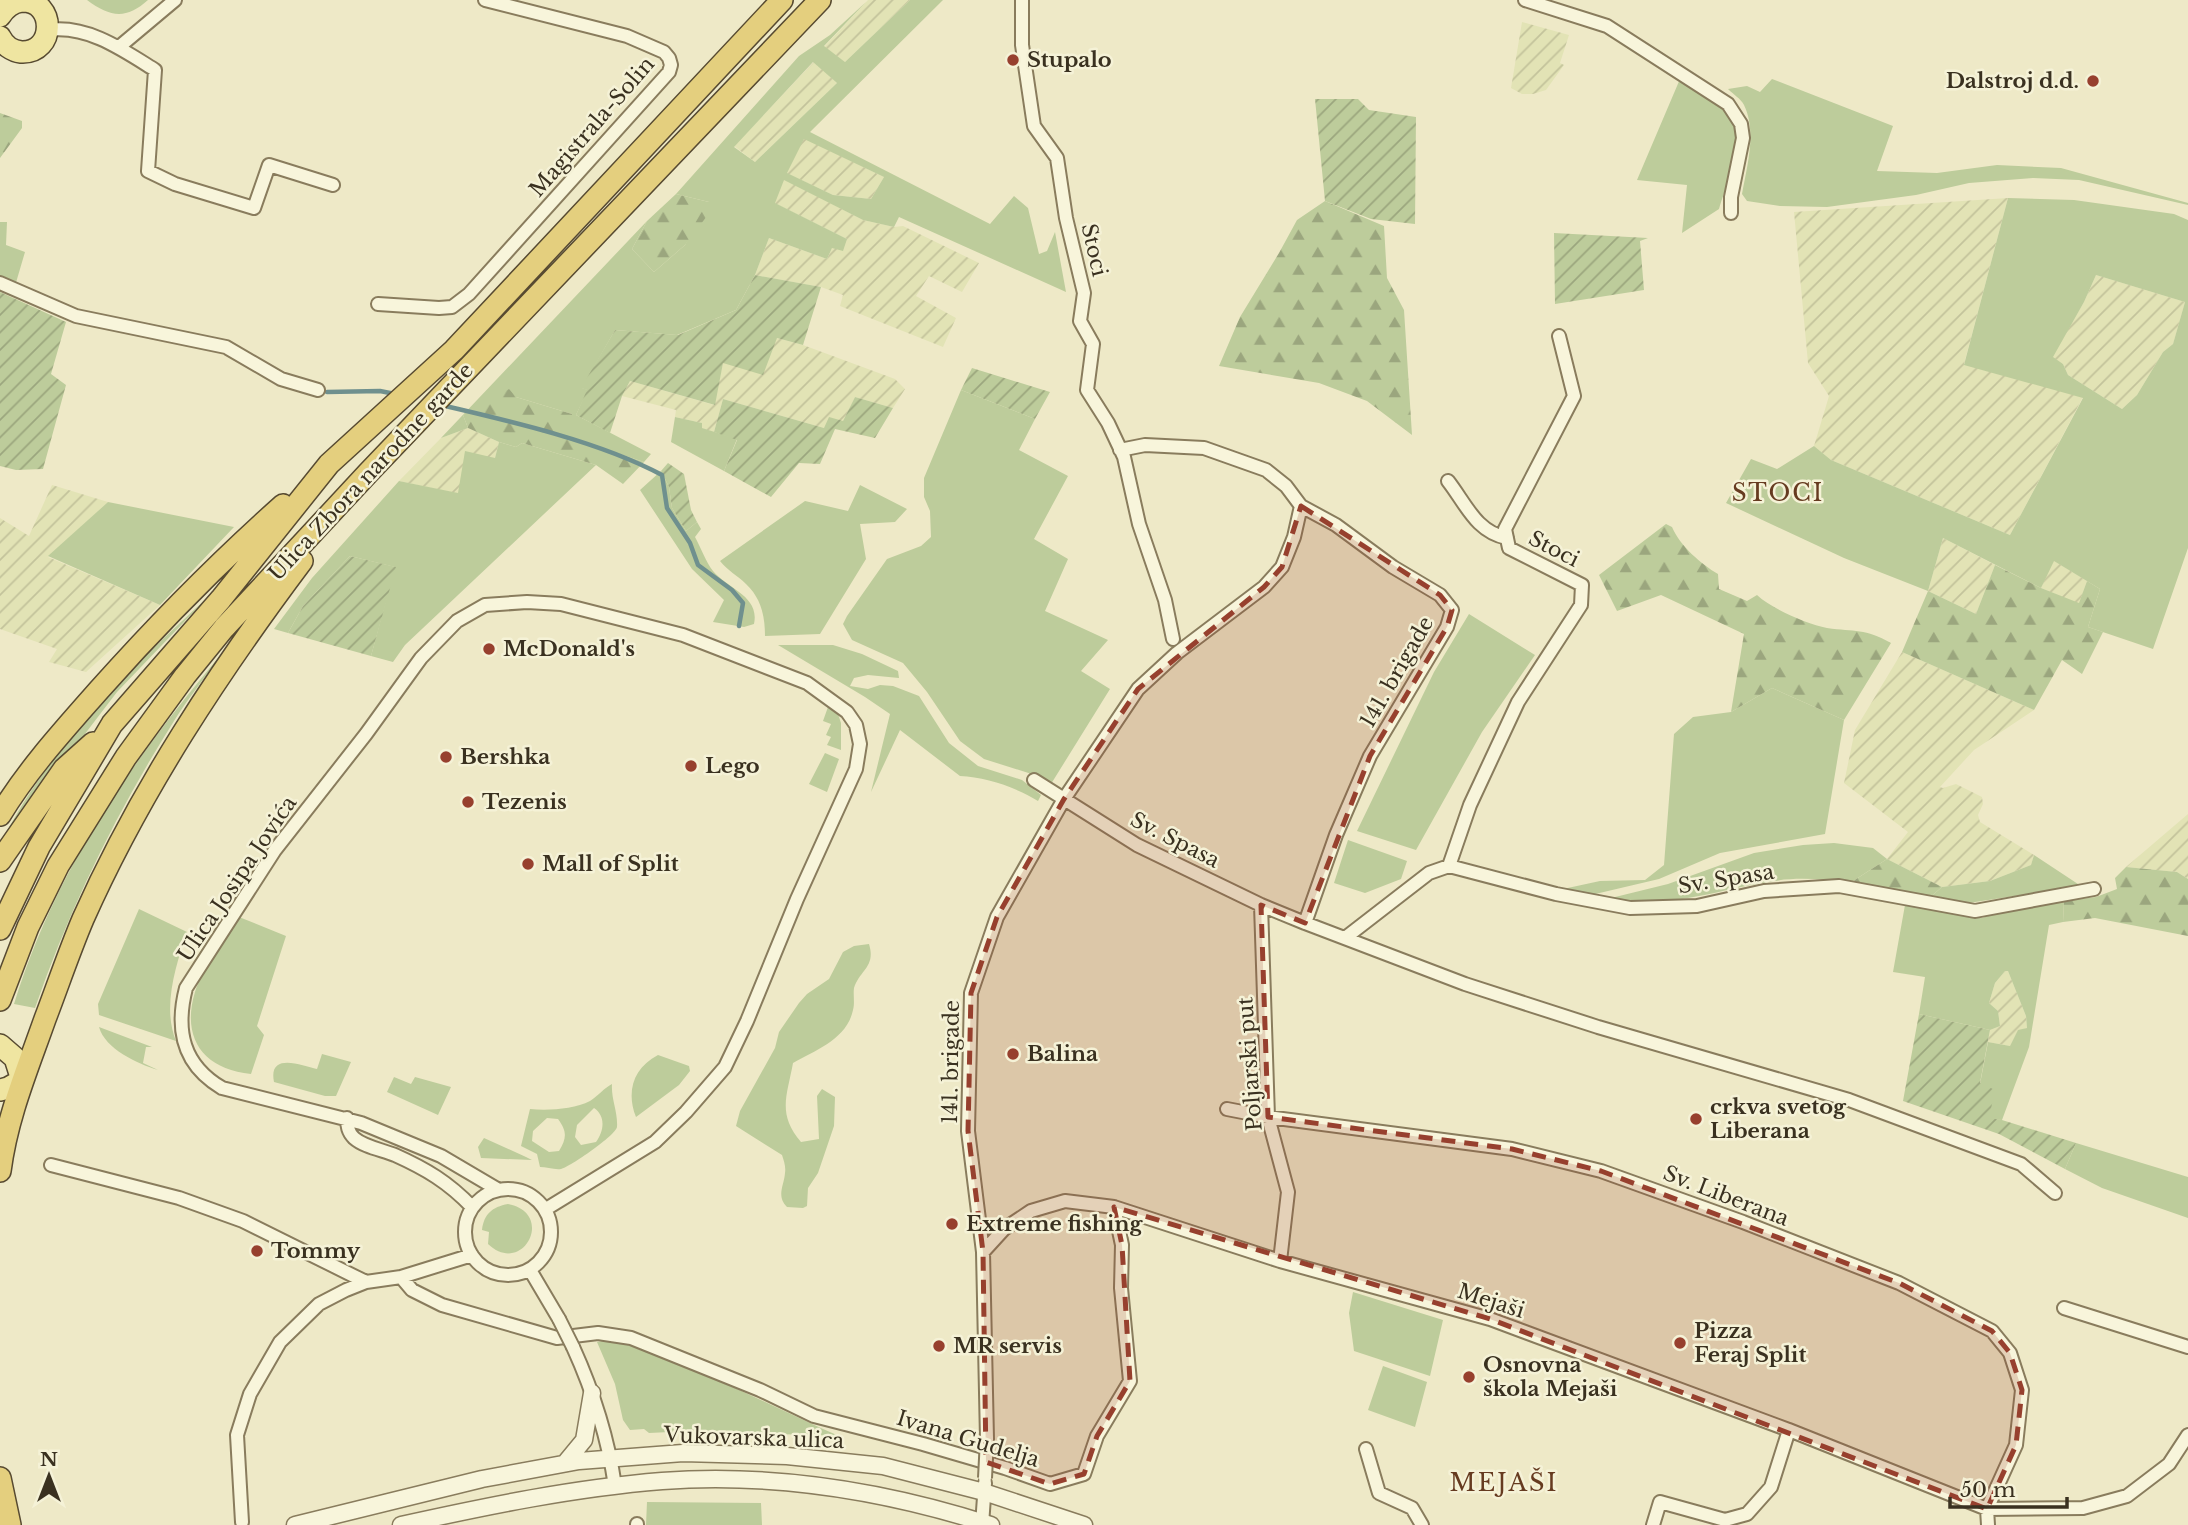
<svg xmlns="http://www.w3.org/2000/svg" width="2188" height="1525" font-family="'Libre Baskerville',serif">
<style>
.farmland{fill:url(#farmland-furrows)}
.green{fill:#bdcc9b;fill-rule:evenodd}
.forest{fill:url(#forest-firs)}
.garden{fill:url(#garden-furrows)}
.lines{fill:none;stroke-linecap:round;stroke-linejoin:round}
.stream{stroke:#6f908e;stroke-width:4.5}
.minor-casing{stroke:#897c5d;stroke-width:16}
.tertiary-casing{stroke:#897c5d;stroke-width:19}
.primary-casing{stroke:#574a31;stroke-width:24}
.trunk-casing{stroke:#574a31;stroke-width:24}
.minor{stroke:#f8f5db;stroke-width:12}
.tertiary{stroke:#f8f5db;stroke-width:16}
.primary{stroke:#efe5a1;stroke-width:21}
.trunk{stroke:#e4cf7e;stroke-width:21}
.minor-bridge-casing{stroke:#897c5d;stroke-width:16;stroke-linecap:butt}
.minor-bridge{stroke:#f8f5db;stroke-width:12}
.marked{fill:#97402e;fill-opacity:0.2;stroke:#97402e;stroke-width:5;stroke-dasharray:14 9;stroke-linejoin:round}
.poi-dot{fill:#97402e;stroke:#f5f2d7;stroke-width:2.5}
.labels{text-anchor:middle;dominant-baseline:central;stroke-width:5;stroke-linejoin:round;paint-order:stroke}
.poi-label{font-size:21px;font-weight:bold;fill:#3a3120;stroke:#f5f2d7;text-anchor:start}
.street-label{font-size:21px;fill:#3a3120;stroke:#f5f2d7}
.neighbourhood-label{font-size:23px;letter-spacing:2px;fill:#663b20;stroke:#f5f2d7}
.quarter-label{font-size:24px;letter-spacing:2px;fill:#663b20;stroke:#f5f2d7}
</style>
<defs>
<pattern id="farmland-furrows" width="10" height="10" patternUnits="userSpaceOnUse" patternTransform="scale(1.75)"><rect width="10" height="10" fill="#e2e3b5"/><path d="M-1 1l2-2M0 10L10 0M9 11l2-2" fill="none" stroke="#c3c39b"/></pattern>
<pattern id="forest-firs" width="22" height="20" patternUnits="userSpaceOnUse" patternTransform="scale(1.75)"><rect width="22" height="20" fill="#bdcc9b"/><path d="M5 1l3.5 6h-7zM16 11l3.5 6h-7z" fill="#9ba67e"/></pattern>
<pattern id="garden-furrows" width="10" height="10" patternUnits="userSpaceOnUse" patternTransform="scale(1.75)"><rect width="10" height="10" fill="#bdcc9b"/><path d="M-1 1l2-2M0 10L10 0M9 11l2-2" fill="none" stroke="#9ba67e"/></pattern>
</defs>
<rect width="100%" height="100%" fill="#eee9c7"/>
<path class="farmland" d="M868,0H910L845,62L824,47Z
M1522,22L1569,35L1560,63L1564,65L1546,90L1533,94H1522L1511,88Z
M814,62L837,83L755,162L734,146Z
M804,138L884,177L871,199L833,195L786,173Z
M784,179L863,220L894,227L903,226L979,263L962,292L929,276L916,296L956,318L943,347L840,306L843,295L821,287L755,275L769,238L827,259L832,248L847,239L774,203Z
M2008,198L1964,364L2083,397L2010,535L1831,460L1814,446L1829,396L1808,363L1794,212Z
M2096,275L2185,302L2173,344L2163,352L2137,395L2122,409L2068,375L2063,364L2052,357L2084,302Z
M777,338L803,345L895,379L905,389L893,408L855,397L843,421L824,428L723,399L714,432L701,428L702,423L675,417L676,410L622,396L630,381L714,405L723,363Z
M468,428L499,442L495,458L459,494L399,481L441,438Z
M52,485L108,502L48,557L160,605L86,672L49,662L57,649L0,629V518L29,536Z
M1943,538L1995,565L1976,614L1928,591Z
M2053,560L2087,581L2079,604L2041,588Z
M1902,652L2034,710L1974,750L1940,787L1943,788L1956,784L1982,797L1983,804L1978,815L1980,822L2034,855L2031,865L1990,881L1942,887L1887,859L1908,832L1844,783L1855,730Z
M2188,814V879L2177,872L2126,867Z
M2005,971H2008L2026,1016L2027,1028L2018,1031L2010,1046L1988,1042L1990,1030L2000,1026L1998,1011L1989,1003L1995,983Z"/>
<path class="green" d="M87,0H148C126,20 110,17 87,0Z
M910,0H943L810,132L990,224L1014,196L1028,208L1039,254L1047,251L1055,232L1066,292L899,217L894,227L863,220L784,180L775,203L847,239L843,251L832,248L827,259L769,238L755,275L736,310L677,335L615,330L582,388L588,390L576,415L651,454L644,462L572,438V414L516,397L463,415L468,428L441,438L647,221L632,249L654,272L685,245L709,202L676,194L799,56L830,35L866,2L824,46L845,62ZM813,62L837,83L755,162L734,147ZM804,139L884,177L871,199L833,195L787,173Z
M1680,79C1694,88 1714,97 1726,109C1750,134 1727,181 1719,209L1682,233L1687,185L1637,180Z
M1772,79L1893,126L1877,171L1937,173L1997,165L2061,168L2188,203V205L2079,180L2033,178L1969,183L1916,195L1827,207L1780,206L1747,201L1742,194C1747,166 1757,132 1744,105C1741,99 1733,94 1728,89L1747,86L1760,92Z
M2008,198L2074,200L2174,214L2188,220V548L2153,649L2088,627L2100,589L2054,561L2041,588L1943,538L1928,591L1844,558L1726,503L1751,459L1777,469L1814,446L1831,460L2010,535L2083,398L1964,365ZM2096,275L2185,302L2173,344L2163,352L2137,395L2122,409L2068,375L2063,364L2053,357L2084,302Z
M0,222H7L6,245L25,252L15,286L0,280Z
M961,390L1035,419L1019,450L1068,476L1034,539L1068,559L1045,611L1108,640L1081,671L1110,689L1051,784L1041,777L984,759L960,741L927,692L903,663L852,640L843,624L847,616L887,559L921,546L931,537L930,511L924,497V478Z
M675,417L702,423V428L737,439L724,471L671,442Z
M499,442L516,447L522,443L596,465L405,645L393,662L371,656L395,567L350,556L303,606L288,633L274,629L312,578L399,481L458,493L465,451L495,458Z
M661,471L669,487L672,508L686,531L697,522L701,529L695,537C701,548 706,562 713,571C728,589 760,596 754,624L744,627L713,622L724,600L692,569L640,490Z
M860,485L907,509L895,522L860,524L866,559L820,634L765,636C765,616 761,598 746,584C737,575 728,571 720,561L805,501L848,511Z
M108,502L234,527L160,605L48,556Z
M207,598L117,692L0,845C48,748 128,670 207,598Z
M1469,614L1535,655L1482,732L1416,850L1357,831L1434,672Z
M778,645H833L862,654L898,671L899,678L868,675L854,678L850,686L868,689L880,685L893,686L919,696L949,743L978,766L1022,780L1041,795L1038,801C1015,787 986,777 960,776L900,730L871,792L890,714L865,697Z
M223,652C207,675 189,697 174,721C117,811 70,907 35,1008L14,1004C57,866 132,761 223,652Z
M1772,688L1844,720L1825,834L1720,853L1659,879L1591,895L1563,889L1600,881L1645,880L1664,865L1674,734L1693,717L1731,712Z
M828,707L836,708L841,723V750L827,745L831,737L826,735L831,724L823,721Z
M825,753L839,759L827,792L809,784Z
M1348,840L1407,861L1401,879L1365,893L1334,883Z
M1834,843L1873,848L1887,859L1850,883C1825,879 1798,877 1774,881C1719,889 1664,911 1607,899L1668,884L1754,853L1803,845Z
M2034,855L2081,886L1962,904L1928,899L1942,887L1990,881L2031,865Z
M2064,901L2063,922L2049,925L2029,1047L2002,1120L1989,1119L1980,1084L1988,1042L2010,1046L2018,1030L2027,1028L2026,1016L2008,971H2005L1995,983L1989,1003L1998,1011L2000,1026L1990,1030L1919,1014L1925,977L1893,972L1905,905L1982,918L2006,910Z
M139,909L187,932C176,965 162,1007 176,1041L99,1015L98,1004Z
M239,917L286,936L257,1026L264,1035L251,1074C203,1069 181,1038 195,992C201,972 228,936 239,917Z
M869,944C876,967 860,970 854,988C853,995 855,1003 853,1010C847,1039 816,1050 793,1063C787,1096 777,1114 801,1142L819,1139L817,1096L822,1089L835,1097L834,1126L818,1173L808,1188L807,1206L803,1208L787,1207C776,1196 784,1186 785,1173C786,1167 784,1161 782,1155L736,1126L740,1111L775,1048L779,1032L799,1003L807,994L829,979L843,952L854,946Z
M99,1027L152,1047H146L143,1063L158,1070C138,1064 105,1049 99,1027Z
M322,1054L351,1062L336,1096H325L274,1082C268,1052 301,1065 317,1069Z
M658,1055L689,1066L690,1071L679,1085L636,1117C626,1092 633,1068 658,1055Z
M394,1077L411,1084L415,1077L451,1087L438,1115L387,1092Z
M612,1084C611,1099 618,1112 617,1127C616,1135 570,1167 561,1169C555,1170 546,1167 540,1167L537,1154L521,1146L530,1109C548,1111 574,1109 590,1101C598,1096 604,1088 612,1084ZM594,1108C606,1116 604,1131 596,1142L581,1145L575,1137L577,1125ZM547,1118L558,1119C567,1131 567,1138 559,1151L549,1152L532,1141L533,1131Z
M484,1138L526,1157L532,1160L481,1158L478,1147Z
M2076,1143L2188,1177V1218L2102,1188L2065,1169Z
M508,1204C556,1213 523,1277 488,1244L489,1232L482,1230C484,1214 492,1207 508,1204Z
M1353,1292L1443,1320L1430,1376L1354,1351L1349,1313Z
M616,1339C693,1364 765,1404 839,1436L690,1431L649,1433L644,1429L630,1430L623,1420L615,1384L597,1342Z
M1383,1366L1427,1382L1415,1427L1368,1410Z
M647,1502L761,1503L762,1525H646Z"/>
<path class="forest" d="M0,113L22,121V128L0,158Z
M676,194L709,202L713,208L685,245L654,272L632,249L647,221Z
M1325,201L1384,226L1387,278L1404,310L1412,435L1367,401L1319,383L1219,366L1240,317L1279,253L1297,220Z
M509,389L516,397L572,414V438L644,462L623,484L596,465L522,443L516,447L499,442L468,428L463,415Z
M1666,524L1672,527C1680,546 1701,564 1718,574L1719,589L1747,601L1757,595C1772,609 1807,624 1827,628C1855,632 1865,628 1891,643L1844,720L1772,688L1731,712L1744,634L1661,595L1617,611L1599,575Z
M1995,565L2041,588L2079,603L2087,581L2100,589L2088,627L2103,632L2082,674L2062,660L2034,710L1902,652L1928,591L1976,614Z
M1887,859L1942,887L1928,899L1850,883Z
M2126,867L2177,872L2188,879V936L2095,918L2063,922L2064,901L2096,897L2117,889L2115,878Z"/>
<path class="garden" d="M1315,99H1358L1369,110L1416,117L1415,224L1371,219L1325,201Z
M1554,233L1648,238L1640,241L1644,290L1555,304Z
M755,275L821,287L803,345L777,338L763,375L723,363L715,405L630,381L622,396L610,433L576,415L587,390L581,388L615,330L678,335L736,310Z
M0,292L66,322L51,374L66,385L43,469L16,470L0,466Z
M972,368L1050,392L1035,419L961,390Z
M855,397L893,408L875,438L835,429L820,464L799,463L771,497L724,471L737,440L714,432L723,399L824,428L829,417L843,421Z
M668,463L684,474L691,510L697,522L686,531L672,508L669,487L661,471Z
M350,556L396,567L371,656L288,633L303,606Z
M1919,1014L1990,1030L1980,1083L1995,1090L1989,1118L2002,1120L2076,1143L2065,1169L1999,1134L1903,1101Z"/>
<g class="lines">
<path class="stream" d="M327,392L380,391L395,394
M441,405C510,421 601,442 662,475L667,508L690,543L698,565L732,590L743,603L739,626"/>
<defs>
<path id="minor" d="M1022,0V45L1034,126L1057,158L1066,218L1084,293L1080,321L1093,344L1087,390L1108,423L1124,457L1139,524L1165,600L1173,639
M1525,0L1607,26L1728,104L1741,124L1743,138L1731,197V213
M49,30C88,25 123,50 155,70L148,171L175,184L254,208L269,165L333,185
M119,47L175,0
M0,283L76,316L226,347L281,379L318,390
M378,304L439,308L452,307L469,294L669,72L671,65L669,58L664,52L627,36L485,0
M1120,450L1145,445L1204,448L1266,470L1286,486L1301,506L1336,525L1393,567L1440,595L1452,610L1447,627L1370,756L1336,835L1305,923
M1448,481C1466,504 1476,532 1507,538
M1034,780L1137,845L1261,905L1305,923L1465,984L1598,1027L1849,1100L2021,1164L2055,1193
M1449,866L1470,805L1518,702L1581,605L1582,585L1509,548L1505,529L1574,396L1559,336
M1261,905L1268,1117L1288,1192L1280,1261
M1345,938L1429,873L1449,866L1556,894L1630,908L1697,906L1764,891L1839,886L1975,911L2094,889
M1227,1109L1268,1117L1512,1149L1601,1171L1743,1222L1899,1283L1992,1331L2010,1353L2022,1390L2016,1445L1987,1509L1988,1525
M347,1118C347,1126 348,1132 354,1138C364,1147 383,1150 395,1155C426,1169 448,1182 472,1207
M51,1165L179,1198L243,1221L366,1282
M465 1232a43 43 0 1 1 86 0a43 43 0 1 1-86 0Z
M497,1189L441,1156L361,1123L222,1088C183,1065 175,1031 186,988L275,850L366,734L421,658L457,621L485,605L527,602L561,604L683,635L807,683L847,712L856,725L860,744L856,769L797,899L747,1021L725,1067L686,1112L655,1142L546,1209
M983,1252L1004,1229L1031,1211L1065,1201L1114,1207L1280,1261L1490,1319L1789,1430L1987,1509L2083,1508L2127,1496L2169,1464L2188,1435
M530,1270L559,1319
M401,1277L412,1290L442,1305L557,1338L598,1333L631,1338L760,1390L814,1416L923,1444L1005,1468L1050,1484L1084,1474L1097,1436L1130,1381L1121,1288L1122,1245L1114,1207
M2064,1308L2188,1347
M573,1347C593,1391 608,1438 615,1486
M987,1439L983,1252L968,1131L971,993L997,917L1064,799L1138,689L1177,653L1264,587L1282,567L1294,537L1301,506
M1366,1449L1379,1493L1412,1508L1422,1525
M242,1522L237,1435L250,1394L280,1342L319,1304L346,1290L366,1282L401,1277L472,1255
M637,1525V1524
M982,1525L985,1483
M1653,1525L1660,1502L1725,1520L1747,1514L1771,1487L1789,1430"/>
<path id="tertiary" d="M565,1463L584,1440L592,1393
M295,1525L482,1479L579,1461L683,1453L787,1456L883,1466L984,1492L1084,1525
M401,1525C487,1506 574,1488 662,1481C773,1473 885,1491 991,1525"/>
<path id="primary" d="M0,16C5,8 11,2 22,1C56,0 56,54 21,52C12,51 4,45 0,37
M0,1045L15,1058L22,1080L8,1088L0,1090"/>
<path id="trunk" d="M0,815C28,769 63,731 99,690C157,625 218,563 283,505
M0,861L64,769L93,743
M0,929L39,847L112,724L221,599L329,464L454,350L782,0
M0,1000L28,927L58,866L126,757L185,676L224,628L368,473L820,0
M0,1171C7,1117 27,1070 45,1019C58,985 69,952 83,919C140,791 218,673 302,561
M0,1478L10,1525"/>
</defs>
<use href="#minor" class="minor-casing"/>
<use href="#tertiary" class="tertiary-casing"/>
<use href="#primary" class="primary-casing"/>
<use href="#trunk" class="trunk-casing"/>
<use href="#minor" class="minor"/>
<use href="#tertiary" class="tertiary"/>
<use href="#primary" class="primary"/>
<use href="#trunk" class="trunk"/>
<defs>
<path id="minor-bridge" d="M559,1319L573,1347
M985,1478L987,1439"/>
</defs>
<use href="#minor-bridge" class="minor-bridge-casing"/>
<use href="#minor-bridge" class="minor-bridge"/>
</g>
<path class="marked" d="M1301,506L1440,595L1452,610L1447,627L1370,756L1305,923L1261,905L1268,1117L1512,1149L1601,1171L1899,1283L1992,1331L2010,1353L2022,1390L2016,1445L1987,1509L1490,1319L1114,1207L1122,1245L1130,1381L1097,1436L1084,1474L1050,1484L986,1462L983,1252L968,1131L971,993L997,917L1064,799L1138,689L1264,587L1282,567Z"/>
<g class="poi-dot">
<circle cx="1013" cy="60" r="7"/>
<circle cx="2093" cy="81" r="7"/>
<circle cx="489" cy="649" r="7"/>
<circle cx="446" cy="757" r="7"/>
<circle cx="691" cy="766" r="7"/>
<circle cx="468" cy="802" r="7"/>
<circle cx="528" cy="864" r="7"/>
<circle cx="1013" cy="1054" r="7"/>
<circle cx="1696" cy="1119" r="7"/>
<circle cx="952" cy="1224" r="7"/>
<circle cx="257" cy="1251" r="7"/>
<circle cx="1680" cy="1343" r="7"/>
<circle cx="939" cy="1346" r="7"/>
<circle cx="1469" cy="1377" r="7"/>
</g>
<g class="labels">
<g class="poi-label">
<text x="1027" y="60">Stupalo</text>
<text x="2079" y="81" text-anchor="end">Dalstroj d.d.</text>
<text x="503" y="649">McDonald's</text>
<text x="460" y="757">Bershka</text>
<text x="705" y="766">Lego</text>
<text x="482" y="802">Tezenis</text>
<text x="542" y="864">Mall of Split</text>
<text x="1027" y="1054">Balina</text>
<text x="1710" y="1107">crkva svetog<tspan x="1710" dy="24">Liberana</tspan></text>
<text x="966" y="1224">Extreme fishing</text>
<text x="271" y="1251">Tommy</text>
<text x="1694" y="1331">Pizza<tspan x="1694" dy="24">Feraj Split</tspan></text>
<text x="953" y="1346">MR servis</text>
<text x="1483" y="1365">Osnovna<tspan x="1483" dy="24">škola Mejaši</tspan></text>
</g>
<g class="street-label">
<text transform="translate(592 127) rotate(-49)">Magistrala-Solin</text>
<text transform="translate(1094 250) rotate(77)">Stoci</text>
<text transform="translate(371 472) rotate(-47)">Ulica Zbora narodne garde</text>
<text transform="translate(1554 549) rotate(27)">Stoci</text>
<text transform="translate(1397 672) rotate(-60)">141. brigade</text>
<text transform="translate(1175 840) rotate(27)">Sv. Spasa</text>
<text transform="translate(237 879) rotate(-56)">Ulica Josipa Jovića</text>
<text transform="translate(1726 879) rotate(-9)">Sv. Spasa</text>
<text transform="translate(951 1062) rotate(-89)">141. brigade</text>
<text transform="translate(1250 1064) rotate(-94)">Poljarski put</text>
<text transform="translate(1726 1196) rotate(21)">Sv. Liberana</text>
<text transform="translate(1491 1301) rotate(18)">Mejaši</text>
<text transform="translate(754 1438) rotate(2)">Vukovarska ulica</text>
<text transform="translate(968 1439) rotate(17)">Ivana Gudelja</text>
</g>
<g class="neighbourhood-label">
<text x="1778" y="493">STOCI</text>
</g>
<g class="quarter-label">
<text x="1504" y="1482">MEJAŠI</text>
</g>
</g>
<g transform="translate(49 1476)" stroke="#f5f2d7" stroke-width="5" paint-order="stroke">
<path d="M0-5L12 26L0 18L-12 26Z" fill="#3a3120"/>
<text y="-10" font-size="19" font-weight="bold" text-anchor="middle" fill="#3a3120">N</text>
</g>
<path d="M1950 1497v10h117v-10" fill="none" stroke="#3a3120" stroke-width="3.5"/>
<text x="1960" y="1497" font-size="21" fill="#3a3120" stroke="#f5f2d7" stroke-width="5" paint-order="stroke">50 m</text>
</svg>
